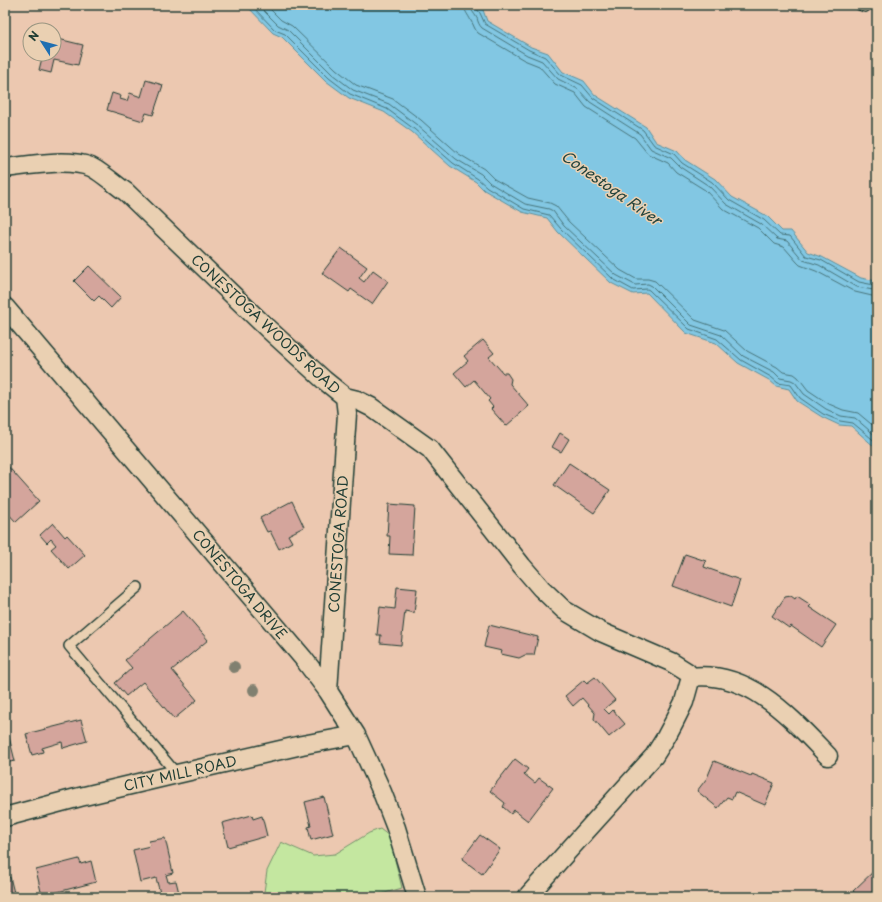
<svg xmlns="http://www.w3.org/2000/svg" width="882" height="902" font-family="'Playpen Sans',sans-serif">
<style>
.green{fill:#c4e7a0;stroke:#72926a}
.water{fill:#82c7e3;stroke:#5a909d}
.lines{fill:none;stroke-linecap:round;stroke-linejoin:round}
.shore{stroke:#47747a;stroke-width:1}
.building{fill:#d4a59c;stroke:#1f3d34}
.service-casing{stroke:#1f3d34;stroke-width:12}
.minor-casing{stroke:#1f3d34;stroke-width:21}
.service{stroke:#ead0b2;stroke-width:9}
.minor{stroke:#ead0b2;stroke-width:18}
.tree{fill:#80806f}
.labels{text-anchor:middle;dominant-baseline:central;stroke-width:3;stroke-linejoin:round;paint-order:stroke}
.street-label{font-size:14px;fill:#1f3d34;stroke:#ead0b2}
.water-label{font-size:15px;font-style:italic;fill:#24443d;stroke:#ead0b2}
</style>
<rect width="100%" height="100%" fill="#ecc8b0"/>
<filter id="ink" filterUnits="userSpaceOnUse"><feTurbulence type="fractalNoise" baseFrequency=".025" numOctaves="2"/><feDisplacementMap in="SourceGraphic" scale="8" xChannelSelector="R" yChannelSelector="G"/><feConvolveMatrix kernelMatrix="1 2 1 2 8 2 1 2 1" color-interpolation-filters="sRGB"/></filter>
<g filter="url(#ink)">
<path class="green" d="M380,829L389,836L402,888L371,897H256L264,892L267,871L281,842L313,856L335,854L369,833Z"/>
<path class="water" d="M246,5H477L483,10L487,21L531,47L548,53L563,72L584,81L595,95L646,127L656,142L677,151L685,160L715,179L732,197L767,216L782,231H791L808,252L822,257L861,278L877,281V449L851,426L839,425L822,417L797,401L789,389L776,386L769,380L738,363L716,343L686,333L647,293L633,294L611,283L558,232L547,218L522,212L484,190L476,182L450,166L412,132L384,112L349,98L326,81L282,37L273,33Z"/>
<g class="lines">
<path class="shore" d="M251,5L275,30L285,34L329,78L350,94L387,109L414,129L453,163L478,179L487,187L524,209L549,215L561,229L613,279L633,290L647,289L649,290L689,329L717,339L741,360L771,377L778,383L791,385L800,398L823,414L840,421L853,423L877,443
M258,5L278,25L288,30L332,74L353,90L389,104L417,125L456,159L481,174L490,183L525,204L549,209L553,211L564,226L616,275L635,285L648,284L652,286L691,325L721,335L743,356L774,372L780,378L791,380L795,382L804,394L826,409L841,416L855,418L877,437
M266,5L281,20L292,26L336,69L356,85L393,99L421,120L459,154L484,169L494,179L528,198L550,203L556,206L569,222L620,270L636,279H648L655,281L695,320L724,330L747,351L777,367L783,372L794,374L798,377L808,390L829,404L843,410L858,413L877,429
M464,5C465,13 468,14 471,21C474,25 474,29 478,33L524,60L539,66L555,84L575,93L586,107L635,138L648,154L668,163L676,172L705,190L723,209L758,228L774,244L784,247L797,262L800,265L816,271L855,292L872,296H877
M470,5C471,11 474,13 477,18C478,22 479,25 482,28L527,55L542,61L558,79L578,89L590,102L640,134L651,149L671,158L680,167L709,186L726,204L761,224L777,239L787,241L803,260L819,265L857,287L873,290H877
M475,5L476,8L480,13L485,24L529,50L545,57L561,75L582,85L593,98L643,130L654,145L674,154L682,163L712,182L729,200L764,220L780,235L790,236L806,256L821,260L859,282L874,285H877"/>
</g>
<path class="building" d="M54,38L83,45L78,65L54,60L51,73L39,70L43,54H54Z
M146,80L163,85L153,115L146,113L143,121L107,110L112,93L121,96L120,99L127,101L130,93L141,97Z
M341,248L367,267L359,278L364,282L373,270L388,281L372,304L351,289L349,292L322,273Z
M89,266L121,297L111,308L99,296L94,301L74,281Z
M483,340L494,353L489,357L503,373H507L511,379L510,384L529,406L506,426L491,409L493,407L488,401L490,399L474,380L466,387L454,373L468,361L464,356Z
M560,433L569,439L561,452L552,447Z
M5,463L39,501L16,522L5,510Z
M569,463L610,490L594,513L554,485Z
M292,501L304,527L288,535L292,542L279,549L270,531L267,532L260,518Z
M389,504L415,506L412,555L389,554L390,536H387Z
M53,523L65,537L67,535L85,555L69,569L51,549L56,545L51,539L47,543L40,535Z
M685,554L706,561L704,567L740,580L731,607L673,586Z
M397,587L417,589L414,613L405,611L401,645L380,643L381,635H377L380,607L395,609Z
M791,596L795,599L797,596L811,605L809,607L836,625L821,647L791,626L789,628L772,616L785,597Z
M183,611L208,640L172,670L197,700L174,719L143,682L126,696L115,683L132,668L125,660Z
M489,625L538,637L534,655H525L519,658L501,654L502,651L484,647Z
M595,677L615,700L604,709L609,714L613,710L625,724L609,737L594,719L595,713L582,698L573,706L565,696L584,680L587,683Z
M81,720L87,741L63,748L62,742L42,748L43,752L32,755L26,734Z
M9,737L15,761L5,763V738Z
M515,759L528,769L524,774L535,783L539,778L553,788L528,821L514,810L511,814L503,807L505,803L490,791Z
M714,761L751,776L752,774L774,783L765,805L735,792L732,799L727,797L718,808L697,791L707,778Z
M324,797L333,834L311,840L308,827L311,826L305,802Z
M252,815L253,819L262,816L267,836L228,847L222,823Z
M480,835L500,849L482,874L462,859Z
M165,838L173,873L166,875L167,878L168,882L176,881L180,897H161L156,878L140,882L133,850L150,846L149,841Z
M79,859L81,864L91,861L96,882L42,896L36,870Z
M877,868V897H858L853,891Z
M10,877L15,897H5V878Z"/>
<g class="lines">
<defs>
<path id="service" d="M860,5L865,7
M138,587L69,646L177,774"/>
<path id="minor" d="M5,168C30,165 68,158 91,167C100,171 117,186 126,192L267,328L324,380L345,397L357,400L371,407L430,449L522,566L541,588L564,610L601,632L671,662L687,672L691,677L684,702L674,722L666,737L654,756L568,851L527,897
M5,307L303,658L328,691L356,735L382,792L396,828L417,897
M691,677C750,670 791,718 828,756
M328,691L347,414L345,397
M5,817L80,797L177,774L302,745L356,735"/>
</defs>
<use href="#service" class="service-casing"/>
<use href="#minor" class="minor-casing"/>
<use href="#service" class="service"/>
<use href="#minor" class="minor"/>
</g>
<g class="tree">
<circle cx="234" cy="667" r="6"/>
<circle cx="254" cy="690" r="6"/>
</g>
</g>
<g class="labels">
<g class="street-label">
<text transform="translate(266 324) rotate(43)">CONESTOGA WOODS ROAD</text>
<text transform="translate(338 544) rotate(-86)">CONESTOGA ROAD</text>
<text transform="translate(240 584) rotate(50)">CONESTOGA DRIVE</text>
<text transform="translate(180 773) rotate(-13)">CITY MILL ROAD</text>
</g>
<g class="water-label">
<text transform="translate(612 187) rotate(35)">Conestoga River</text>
</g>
</g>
<rect width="882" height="902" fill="none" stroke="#ead0b2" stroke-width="20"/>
<rect x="10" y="10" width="862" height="882" fill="none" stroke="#1f3d34" stroke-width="1.5" filter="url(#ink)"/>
<g transform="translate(42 42) rotate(306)"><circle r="19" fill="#ead0b2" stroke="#999580"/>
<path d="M0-3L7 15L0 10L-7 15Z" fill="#1f6fb2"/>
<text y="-6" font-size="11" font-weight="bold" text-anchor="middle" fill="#1f3d34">N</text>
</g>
</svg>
